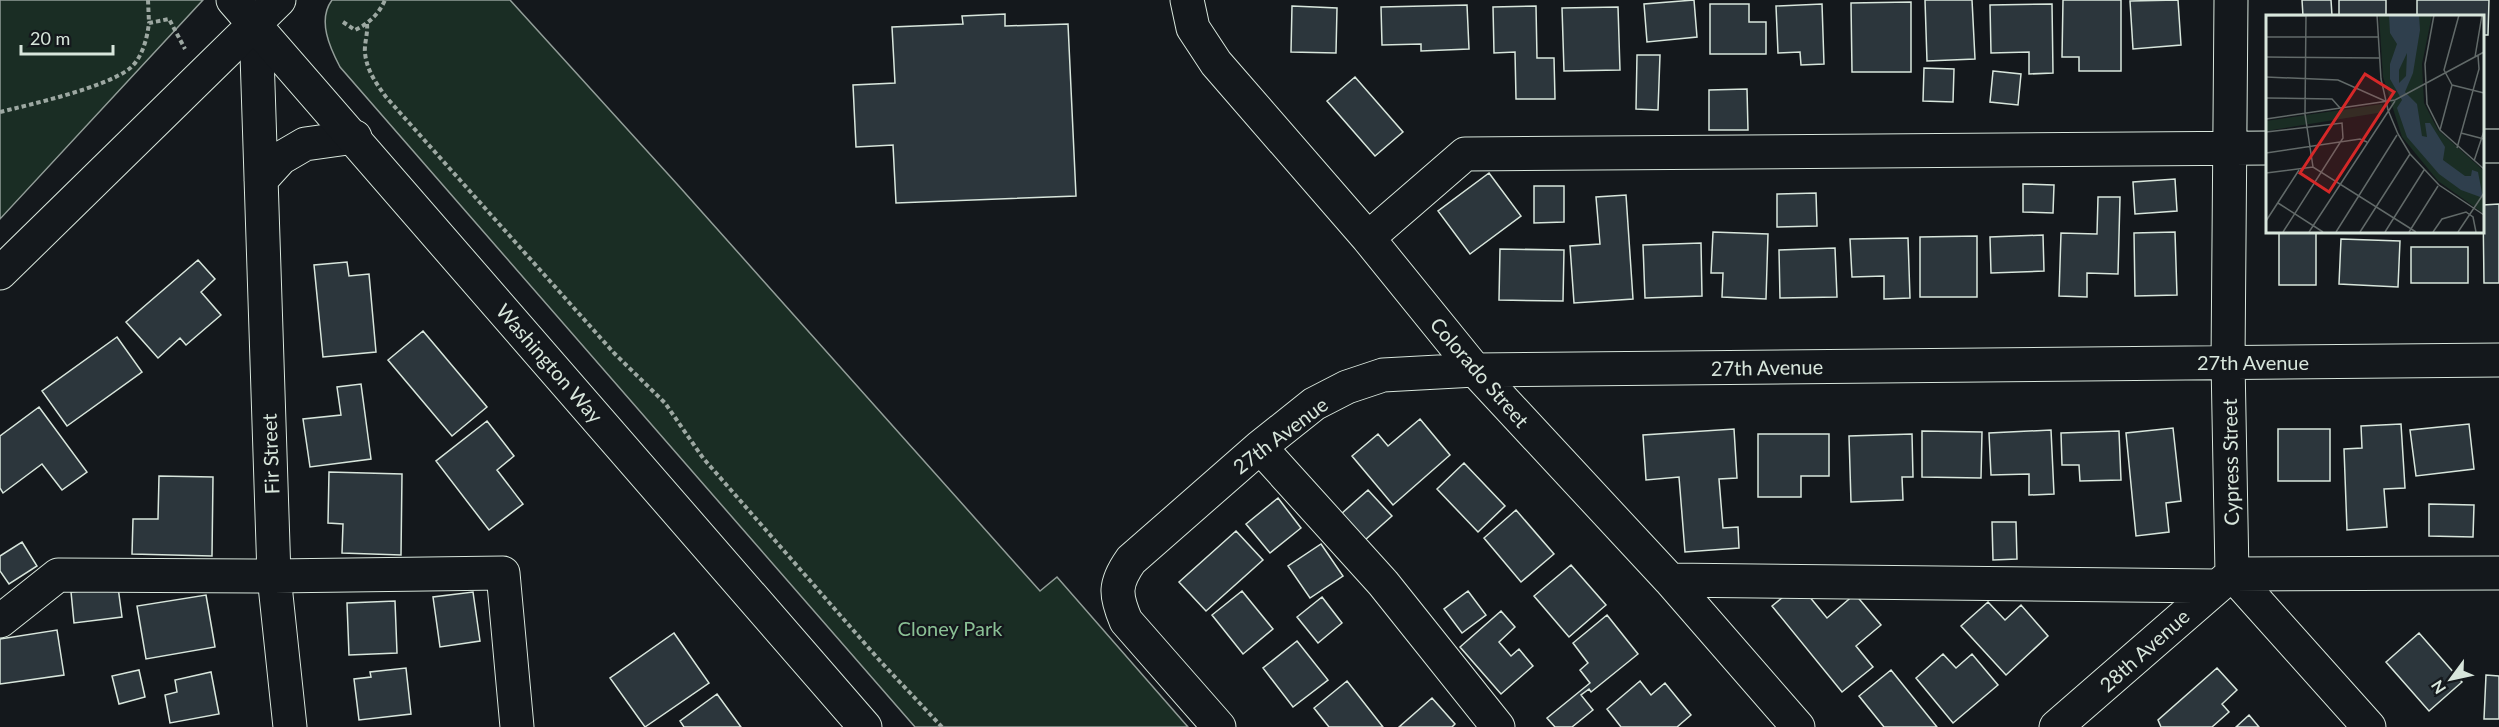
<svg xmlns="http://www.w3.org/2000/svg" width="2499" height="727" font-family="Lato,sans-serif">
<style>
.park{fill:#1a2d24;stroke:#939e99;stroke-width:1.5}
.building{fill:#2c363c;stroke:#d8e6dc;stroke-width:1.5}
.lines{fill:none;stroke-linecap:round;stroke-linejoin:round}
.minor-casing{stroke:#d8e6dc;stroke-width:35}
.major-casing{stroke:#d8e6dc;stroke-width:35}
.path{stroke:#9da8a2;stroke-width:4;stroke-dasharray:4.5 3;stroke-linecap:butt}
.minor{stroke:#14181c;stroke-width:33}
.major{stroke:#14181c;stroke-width:33}
.labels{text-anchor:middle;dominant-baseline:central;stroke-width:4.5;stroke-linejoin:round;paint-order:stroke}
.street-label{font-size:20px;fill:#d8e6dc;stroke:#14181c}
.park-label{font-size:20px;fill:#8ac095;stroke:#14181c}
.inset-road{fill:none;stroke:#626a69;stroke-width:1.5}
.view{fill:#d62828;fill-opacity:0.15;stroke:#d62828;stroke-width:3}
.inset-edge{fill:none;stroke:#d8e6dc;stroke-width:3}
</style>
<rect width="100%" height="100%" fill="#14181c"/>
<path class="park" d="M0,0H203L0,219Z
M332,0H510L677,184L1040,591L1057,577L1188,727H915L340,67C330,48 317,20 332,0Z"/>
<path class="building" d="M1694,0L1697,37L1647,42L1644,4Z
M1925,0H1972L1975,59L1927,61Z
M2063,0H2121V71H2079V57H2062Z
M2178,0L2181,45L2133,49L2130,1Z
M2302,0H2331L2332,16H2303Z
M2339,0H2386V16H2339Z
M2417,0H2489L2488,35H2482V16H2417Z
M1911,2V72H1852L1851,3Z
M1710,4H1749V22H1766V54H1710Z
M1822,4L1824,64L1801,65L1800,52L1778,53L1776,6Z
M2052,4L2053,73L2029,74V52L1991,53L1990,5Z
M1467,5L1469,49L1421,51V44L1382,45L1381,7Z
M1292,6L1337,8L1336,53L1291,52Z
M1536,6L1537,58H1554L1555,99H1516L1515,52L1494,53L1493,7Z
M1618,7L1620,70L1564,71L1562,8Z
M1005,14V26L1068,24L1076,196L896,203L893,145L856,147L853,85L895,83L892,27L963,24L962,16Z
M1637,55H1660L1658,110L1636,109Z
M1924,68L1954,69L1953,102L1923,101Z
M1993,71L2021,74L2018,105L1990,102Z
M1355,77L1403,132L1375,156L1327,101Z
M1747,89L1748,130H1709V90Z
M1489,173L1521,216L1470,254L1438,211Z
M2175,179L2177,211L2135,214L2133,182Z
M2023,184L2054,185L2053,213L2023,212Z
M1534,186H1564V222L1534,223Z
M1816,193L1817,226L1777,227V194Z
M1626,195L1633,299L1574,303L1570,246L1600,244L1596,197Z
M2098,197H2120L2118,274L2087,273V297L2059,296L2061,233L2097,234Z
M2499,204V283H2484L2483,205Z
M2279,231H2316V285H2279Z
M1713,232L1768,234L1766,299L1722,297L1723,273H1711Z
M2175,232L2177,295L2135,296L2134,233Z
M2043,235L2044,271L1991,273L1990,237Z
M1977,236V297H1920V237Z
M1908,238L1910,298L1884,299V276L1852,277L1850,239Z
M2341,239L2400,241L2398,287L2339,284Z
M1701,243L1702,296L1645,298L1643,245Z
M2411,247H2468V283H2411Z
M1835,248L1837,297L1780,298L1779,250Z
M1500,249L1564,250L1563,301L1499,300Z
M198,260L215,279L201,292L221,315L186,345L180,338L158,358L126,322Z
M347,262L349,276L369,274L376,352L323,357L314,265Z
M423,331L487,407L452,436L388,360Z
M117,337L142,372L67,426L42,391Z
M361,384L371,459L310,467L303,419L341,415L337,387Z
M39,407L87,472L62,490L42,464L3,493L0,488V436Z
M1420,419L1450,455L1393,505L1352,456L1378,434L1388,446Z
M487,421L514,456L497,470L523,504L489,530L436,461Z
M2401,424L2405,488L2384,489L2387,527L2347,530L2344,449L2362,448L2361,426Z
M2469,424L2474,469L2416,476L2410,430Z
M2173,428L2181,501L2166,503L2169,532L2136,536L2126,433Z
M1734,429L1737,478L1719,479L1723,528L1738,527L1739,548L1685,552L1679,477L1646,480L1643,435Z
M2278,429H2330V481H2278Z
M2051,430L2054,494L2029,495V474L1991,475L1989,433Z
M1922,431L1982,432L1981,478L1922,477Z
M2119,431L2121,480L2080,481L2079,465H2062L2061,433Z
M1758,434H1829V476H1801V497H1758Z
M1912,434L1913,477H1902L1903,500L1851,502L1849,436Z
M1464,463L1505,506L1478,532L1437,489Z
M329,472L402,474L401,555L342,553L343,524L328,523Z
M159,476L213,477L212,556L132,554L133,519H158Z
M1368,490L1392,516L1365,540L1341,514Z
M1278,498L1301,528L1270,553L1246,524Z
M2429,504L2474,505L2473,537L2429,536Z
M1516,510L1554,554L1521,582L1484,538Z
M1992,522H2016L2017,559L1993,560Z
M1236,531L1263,560L1206,611L1179,582Z
M22,542L37,566L9,584L0,571V556Z
M1321,544L1343,576L1310,598L1288,566Z
M1571,565L1606,605L1569,637L1534,596Z
M1799,584L1827,618L1855,594L1881,625L1856,646L1873,667L1842,692L1772,606Z
M118,587L122,617L74,623L71,592Z
M1242,591L1273,629L1243,654L1212,615Z
M1468,591L1486,615L1462,633L1444,609Z
M473,592L480,641L440,647L433,597Z
M206,595L215,647L146,659L137,606Z
M1322,597L1342,623L1318,643L1297,617Z
M395,601L397,653L349,655L347,603Z
M1988,602L2005,620L2021,605L2048,636L2006,675L1961,626Z
M1501,611L1515,627L1499,642L1511,656L1519,649L1533,666L1501,694L1460,647Z
M1607,615L1638,654L1591,692L1589,689L1581,695L1593,710L1572,727H1555L1547,718L1590,683L1580,670L1588,663L1573,643Z
M57,630L64,675L0,684V639Z
M674,633L709,683L645,727L610,678Z
M2419,633L2462,682L2429,711L2386,662Z
M1297,641L1328,680L1293,707L1263,668Z
M1943,654L1956,668L1972,654L1998,685L1953,723L1916,678Z
M406,668L411,714L359,720L354,679L371,677L370,672Z
M2217,668L2237,690L2222,704L2229,712L2212,727H2161L2158,720Z
M139,670L145,697L119,704L112,676Z
M1891,670L1937,727H1884L1859,696Z
M211,672L219,714L170,723L165,695L177,692L175,680Z
M2486,675L2499,676V719H2484Z
M1347,681L1383,727H1329L1314,708Z
M1640,681L1651,695L1665,683L1691,715L1677,727H1621L1607,709Z
M717,694L741,727H684L680,721Z
M1432,698L1455,724L1452,727H1399Z
M2249,715L2259,727H2236Z"/>
<g class="lines">
<defs>
<path id="minor" d="M1187,0L1193,28L1216,63L1368,238L1475,370L1670,580L1798,727
M2231,0L2228,362L2232,574L2369,727
M256,24L274,576L290,727
M2482,146H2499
M261,180L281,158L305,144L355,137
M1368,238L1465,154L2268,148
M1260,447L1383,583L1498,727
M1670,580L2216,586
M0,621L58,575L274,576L503,573L517,727
M1219,727L1126,621C1115,595 1114,584 1131,560L1260,447L1314,404L1347,387L1383,375L1475,370L2499,360
M2056,727L2232,574L2499,573"/>
<path id="major" d="M233,0L865,727
M0,273L279,0"/>
</defs>
<use href="#minor" class="minor-casing"/>
<use href="#major" class="major-casing"/>
<path class="path" d="M148,0L149,23
M343,22L355,30C368,24 379,14 385,0
M367,24C368,34 364,44 365,53C367,71 376,83 386,97L614,353L665,403L703,458L881,662L942,727
M0,112C32,104 104,88 129,69C142,59 147,39 149,23L169,19L185,49"/>
<use href="#minor" class="minor"/>
<use href="#major" class="major"/>
</g>
<g class="labels">
<g class="street-label">
<text x="2253" y="362">27th Avenue</text>
<text transform="translate(550 363) rotate(49)">Washington Way</text>
<text transform="translate(1767 367) rotate(-1)">27th Avenue</text>
<text transform="translate(1480 372) rotate(49)">Colorado Street</text>
<text transform="translate(1280 435) rotate(-37)">27th Avenue</text>
<text transform="translate(270 454) rotate(-92)">Fir Street</text>
<text transform="translate(2230 462) rotate(-91)">Cypress Street</text>
<text transform="translate(2144 650) rotate(-42)">28th Avenue</text>
</g>
<g class="park-label">
<text x="950" y="628">Cloney Park</text>
</g>
</g>
<g transform="translate(2266 15)">
<rect width="218" height="218" fill="#14181c"/>
<path d="M113,0H166L156,49L158,88L172,115L217,155V198L172,166L136,122L117,62ZM116,89L118,97L0,116V106Z" fill="#1a2d24"/>
<path d="M123,0H153L154,15L147,58L139,77L151,89L156,121L161,122L159,108H164L179,132L177,145L199,161H205L206,155L212,157L217,183L195,175L173,159L141,122L131,93L136,85L124,64V49L131,29L124,18ZM141,38L140,61L133,68V55Z" fill="#2f3f4d" fill-rule="evenodd"/>
<path class="inset-road" d="M40,0L39,99L47,152M111,0L115,64L122,95L132,119L144,139L173,170L218,200M168,0L159,49L161,89L174,115L218,154M0,1L80,0M0,22H112M0,42L113,43M209,42L216,0M0,62L72,65L119,86M186,70L218,78M0,83L66,84L74,93M0,104L129,85L218,37M174,115L186,70L178,55L193,0M0,117L76,108L77,123L17,217M195,118L218,124M191,133L213,54L212,40M0,138L94,124L101,127M208,146L218,116M0,158L47,152L150,217M12,188L57,217M0,206L33,155M43,217L129,86M70,217L131,120M94,217L144,139M119,217L158,155M143,217L172,171M167,217L176,204L200,197L207,202L210,217M192,217L218,178"/>
<path class="view" d="M99,59L128,77L63,177L34,158Z"/>
<rect width="218" height="218" class="inset-edge"/>
</g>
<g transform="translate(2451 679) rotate(237)" stroke="#14181c" stroke-width="4.5" paint-order="stroke">
<path d="M0-4.5L10 22L0 15L-10 22Z" fill="#d8e6dc"/>
<text y="-9" font-size="16" font-weight="bold" text-anchor="middle" fill="#d8e6dc">N</text>
</g>
<path d="M21 45v9h92v-9" fill="none" stroke="#d8e6dc" stroke-width="3"/>
<text x="30" y="45" font-size="18" fill="#d8e6dc" stroke="#14181c" stroke-width="4.5" paint-order="stroke">20 m</text>
</svg>
